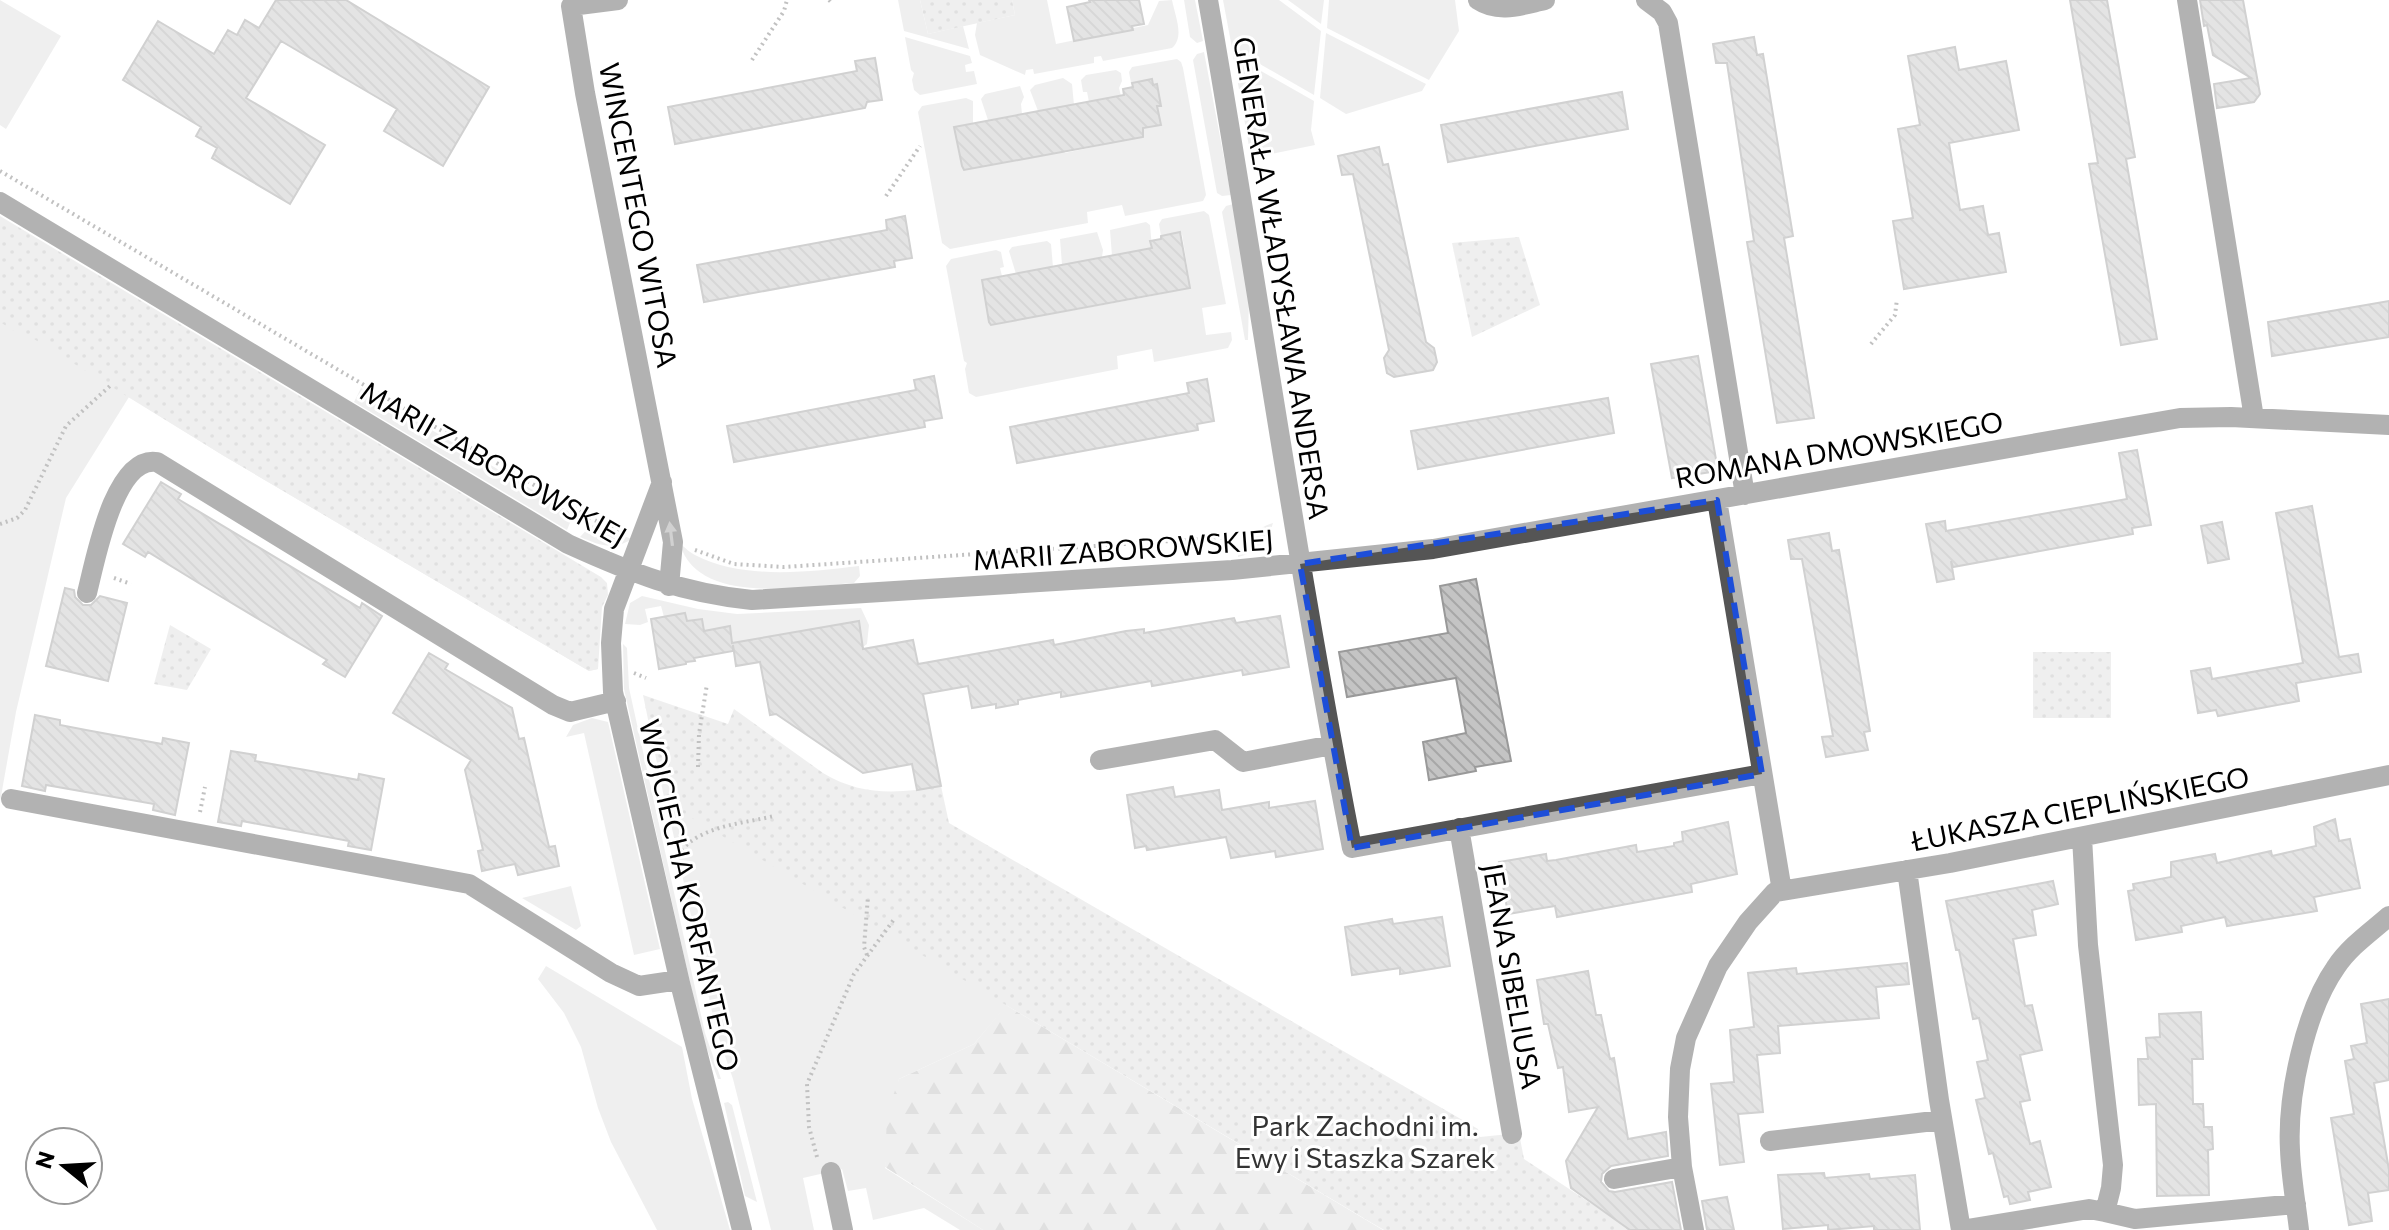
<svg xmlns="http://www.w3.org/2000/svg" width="2389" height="1230" font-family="Commissioner,sans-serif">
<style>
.green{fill:#dcdcdc}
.forest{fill:url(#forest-firs)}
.park{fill:url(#park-dots)}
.building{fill:url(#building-back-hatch);stroke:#999;stroke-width:2}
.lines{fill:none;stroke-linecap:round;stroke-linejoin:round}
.path{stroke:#777;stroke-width:4;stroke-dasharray:2 4;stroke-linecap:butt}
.minor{stroke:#555;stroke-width:20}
.oneway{fill:#999}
.marked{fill:none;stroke:#1d4ed8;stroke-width:6;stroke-dasharray:16 10;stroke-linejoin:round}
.labels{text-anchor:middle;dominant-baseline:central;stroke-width:6;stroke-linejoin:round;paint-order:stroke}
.street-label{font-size:28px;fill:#000;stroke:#fff}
.park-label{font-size:28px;fill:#333;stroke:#fff}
</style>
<defs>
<pattern id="forest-firs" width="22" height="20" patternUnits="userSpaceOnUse" patternTransform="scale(2)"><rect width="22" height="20" fill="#dcdcdc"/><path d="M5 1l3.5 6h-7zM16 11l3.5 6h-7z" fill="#bbb"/></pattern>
<pattern id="park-dots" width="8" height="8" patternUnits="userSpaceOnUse" patternTransform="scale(2)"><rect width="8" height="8" fill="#dcdcdc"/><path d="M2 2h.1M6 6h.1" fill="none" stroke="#bbb" stroke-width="1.8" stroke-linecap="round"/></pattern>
<pattern id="building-back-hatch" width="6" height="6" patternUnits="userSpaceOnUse" patternTransform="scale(2)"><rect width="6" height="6" fill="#c4c4c4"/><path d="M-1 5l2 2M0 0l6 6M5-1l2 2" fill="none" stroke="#a7a7a7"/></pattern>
</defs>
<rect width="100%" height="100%" fill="#fff"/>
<path class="green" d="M0,0L61,36L6,129L0,125Z
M898,0H920L928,34L963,26L969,49L904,31Z
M1012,0H1047L1056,44L1148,25L1159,1L1172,0C1175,16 1185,37 1172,48L1103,61L1101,56L1094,57V63L1034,74L1033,69L1026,70L1025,75L980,55L975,35L977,23L1015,15Z
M1184,0H1195L1203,41L1197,43L1190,37Z
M1223,0H1279L1321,31L1314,95L1232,48Z
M1288,0H1324L1321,24Z
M1329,0H1455L1459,31L1429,80L1327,28Z
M1326,33L1426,84L1422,91L1346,114L1320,98Z
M905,37L970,56L972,63L965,65L966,72L974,71L977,84L920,95L914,90L912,80L914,73L911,70Z
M1204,52L1231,195L1222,196L1217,193L1193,60L1197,54Z
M1233,55L1314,101L1311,130L1315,145L1251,158Z
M1177,59L1181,62L1183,68L1206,195L1203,201L1125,216L1122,205L1087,212L1088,223L950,249L942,243L918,112L922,106L966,98L973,101V123L954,127L964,170L1053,154L1063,149L1065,153L1103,145V143L1142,137L1143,128L1161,125L1157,106L1161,105L1157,85H1153L1151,79L1131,83L1129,72L1132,67Z
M1116,70L1121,73L1122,81L1119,88L1121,96L1089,102L1087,92H1083L1081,80L1086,75Z
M1063,78L1072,84L1074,105L1038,111L1030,90L1035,85Z
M1020,86L1024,97L1021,104L1022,114L988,120L981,99L985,94Z
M1233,204L1249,298L1248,340H1245L1222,212L1226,206Z
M1204,211L1209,215L1226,304L1202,308L1206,335L1231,332L1232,340L1228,348L1154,362L1152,349L1117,356L1118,369L976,397L969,393L965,369L967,363L964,361L946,266L951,259L996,250L1001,252L1004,267L1000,268L1002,276L982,280L991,325L1147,297L1166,293L1189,278L1182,234L1179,232L1161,236L1159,224L1162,219Z
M1146,222L1150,225L1152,248L1112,256L1110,230Z
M1097,232L1103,250L1102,257L1062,265L1060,239Z
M1047,241L1051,244L1053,267L1016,274L1009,251L1012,247Z
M0,289L114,387L598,669L589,671L224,456L129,397L66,498L16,712L0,802Z
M361,388L568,511L572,518L567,530L354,402Z
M1273,523C1268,541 1256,553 1238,557C1239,542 1259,527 1273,523Z
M591,525L596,526L632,539C613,551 599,545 580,537Z
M680,544C685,547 690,553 695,555C743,580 808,572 859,566L860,576L854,583C805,586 698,607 680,544Z
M642,596L698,609L737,614L861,608L869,625L867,644L863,647L858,621L732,643L729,627L704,631L701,619L687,621L664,617L661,606L645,609L648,622L640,625L625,624L630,603Z
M623,644L627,648L629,688L705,1033L721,1079H718L702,1036L624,689Z
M592,718L608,722L660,949L634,955L584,733L566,737L573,725Z
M656,755L1384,1230L1007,1005L974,1044L899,1079L885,1168L983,1230H960L924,1208L873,1220L866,1188L848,1191L842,1169L803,1178L814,1230H771L733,1079L716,1030Z
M571,886L581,926L576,930L522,898Z
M546,966L682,1047L692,1099L730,1230H657L611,1142L598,1108L581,1047L564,1013L538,979Z
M728,1102L732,1105L757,1202L745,1196L724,1103Z"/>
<path class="forest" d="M1006,1005L1383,1230H983L885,1167L887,1113L899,1079L974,1044Z"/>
<path class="park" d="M920,0H1012L1015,15L928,34Z
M0,216L601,577L607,583L608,595L602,607L598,669L589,671L224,456L16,328L14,331L0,322Z
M1519,237L1540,305L1472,337L1452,243Z
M170,625L211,649L187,690L154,684Z
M2033,652H2111V718H2033Z
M643,695L728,724L734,709L823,773C861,796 898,794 941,786L949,823L1478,1129L1480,1137L1519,1133L1524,1159L1613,1218L1652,1230H1384L665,802Z"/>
<path class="building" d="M276,0H346L489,87L443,166L384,131L397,109L281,41L246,98L325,145L290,204L212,158L217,148L196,136L201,127L123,80L158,21L214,54L228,30L237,35L245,20L259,28Z
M1089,0H1139L1144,24L1132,26L1133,30L1074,41L1067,7L1090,2Z
M2070,0H2107L2135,157L2126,159L2157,339L2121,345L2089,164L2098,163Z
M2200,0H2243L2260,94L2254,102L2217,108L2214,84L2251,78L2213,55L2207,25L2204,26Z
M1754,37L1757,55L1763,54L1793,236L1784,238L1814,418L1777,423L1747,242L1754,241L1727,63H1716L1713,44Z
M1955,47L1959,70L2006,61L2019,130L1949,143L1960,210L1983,206L1988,235L1999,233L2006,272L1904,289L1893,221L1913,218L1898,129L1920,125L1908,56Z
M875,58L882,100L867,102L865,108L675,144L668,107L857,71L855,61Z
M1152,79L1153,85L1157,84L1161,106H1157L1161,125L1143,128V137L964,170L962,166L954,127L1124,95L1123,89L1133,87L1132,83Z
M1622,92L1628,129L1448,162L1441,125Z
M1379,147L1383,165L1388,164L1426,342L1434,348L1437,362L1433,370L1394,377L1387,373L1384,358L1389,350L1353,174L1342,175L1338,156Z
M905,216L912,258L894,261L895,267L704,302L697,265L887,230L886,220Z
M1180,232L1190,288L991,325L989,322L982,280L1152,248L1150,241L1161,239V236Z
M2389,301V337L2272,356L2268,322Z
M1698,356L1718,471L1672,478L1651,364Z
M934,376L942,418L924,421L925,427L734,462L727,426L916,390L914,380Z
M1207,379L1214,421L1197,424L1198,430L1017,463L1010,427L1189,393L1187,383Z
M1608,398L1614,433L1418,469L1411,431Z
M2137,450L2151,525L2132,528L2133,534L1953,567L1951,561L1954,579L1937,582L1926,524L1945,521L1946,531L2127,499L2119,453Z
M161,482L181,494L178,499L360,608L362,603L382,616L345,677L323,664L327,660L215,593L148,552L145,557L123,544Z
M2312,506L2339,657L2358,654L2361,672L2296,683L2299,701L2218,716L2216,710L2198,713L2191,671L2210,668L2212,679L2303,663L2276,513Z
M2222,522L2229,559L2208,563L2201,526Z
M1829,533L1832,551L1839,550L1870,731L1864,732L1868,750L1826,757L1822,737L1833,736L1802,559H1791L1788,540Z
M1476,579L1511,761L1475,767L1476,771L1429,780L1423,742L1466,733L1456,678L1347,697L1339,652L1448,633L1440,586Z
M65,588L74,590L75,597L83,605H91L100,596L127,603L108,681L46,666Z
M685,613L687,621L702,619L704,631L730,626L732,643L859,621L863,649L913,640L918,664L1053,640L1054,645L1126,631L1144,629V633L1234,618L1236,623L1280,616L1289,667L1243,675L1242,670L1152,686L1151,681L1061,697V692L1018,700V704L996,708V704L972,708L968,686L923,694L941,786L917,790L912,764L863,773L776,714L770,715L760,662L736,666L733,645V651L694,658L695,661L686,662V664L659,669L651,619Z
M429,653L448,664L445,669L512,708L519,739L524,738L549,847L555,846L559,866L518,875L515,864L482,871L478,851L483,850L465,770L471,760L393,713Z
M35,715L60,720V725L86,730L162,744L163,738L189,743L175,815L153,810L154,804L46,785L45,791L22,786Z
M231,751L256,755L255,761L311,771L358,780L359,774L384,779L371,850L348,846L349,841L242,821L241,826L218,822Z
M1173,787L1175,797L1219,790L1222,810L1269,802V808L1315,801L1323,849L1276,857L1275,851L1231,858L1226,837L1147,850L1146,846L1135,848L1127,795Z
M2335,819L2339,841L2350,839L2360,888L2314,897L2317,911L2227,926L2225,917L2181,926L2182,932L2136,940L2128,891L2134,890L2133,884L2171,877V862L2215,854L2217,863L2271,851L2272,856L2316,846L2314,827Z
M1728,822L1737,874L1691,884L1692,892L1557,917L1555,906L1508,914L1499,862L1546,854L1547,861L1556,860L1636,845L1637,852L1674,846V843L1683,841L1682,832Z
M2053,881L2058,904L2032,910L2036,935L2013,939L2025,1006L2032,1005L2042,1050L2020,1055L2030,1100L2020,1102L2030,1144L2040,1141L2051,1187L2028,1192L2030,1200L2010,1204L2008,1196L2004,1197L1993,1153L1989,1154L1976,1100L1985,1098L1977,1062L1988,1060L1979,1018L1973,1019L1959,950H1956L1946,901Z
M1442,917L1450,966L1400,974V968L1352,975L1345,927L1392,919L1393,924Z
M1907,963L1909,984L1876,987L1879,1018L1778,1026L1780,1053L1757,1055L1763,1112L1738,1114L1744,1162L1720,1165L1711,1084L1734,1082L1730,1030L1754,1027L1748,973L1796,968L1797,974Z
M1588,971L1596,1015H1601L1610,1059L1614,1058L1628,1139L1666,1132L1668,1156L1611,1166L1602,1174L1601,1182L1609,1191L1615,1192L1672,1182L1681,1230H1630L1571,1188L1566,1161L1598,1107L1569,1112L1563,1067L1558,1068L1548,1024H1544L1537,980Z
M2389,999V1080L2374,1083L2389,1170V1190L2368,1193L2372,1221L2349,1225L2331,1118L2354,1114L2345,1061L2354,1059L2351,1046L2367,1043L2361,1004Z
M2201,1012L2203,1059H2192L2193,1104H2203L2204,1127H2212L2213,1149L2208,1150L2209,1195L2157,1196L2156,1104L2139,1105L2138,1059H2148L2146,1038L2160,1037L2159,1014Z
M1824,1173L1825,1178L1869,1174L1870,1179L1915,1175L1920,1230H1874V1226L1828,1230V1225L1783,1229L1778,1175Z
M1727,1197L1734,1230H1707L1702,1201Z"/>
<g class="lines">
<path class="path" d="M829,0L831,2
M752,60L784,11L787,0
M0,171L592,519L620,531
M886,196L920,146
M1871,344L1895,315L1897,299
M0,524L17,518L25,510L66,426L111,385
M695,550L734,564L784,567L1229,537
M114,578L131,584
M634,673L646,678
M698,767L699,734L707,684
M200,812L205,787
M674,859C697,825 737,825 774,816
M867,955L864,947L868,896
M817,1157L809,1127L807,1084L854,974L895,918"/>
<path class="minor" d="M618,0L571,6L585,93L673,542L669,586
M1208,0C1257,282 1297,566 1352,848L1762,774
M1478,0C1499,14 1522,5 1545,0
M1646,0L1662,12L1668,23L1745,495
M2187,0L2254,418
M0,202L568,544C632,573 681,593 752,600L1232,570L1433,549L2180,418L2231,417L2389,425
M662,482L614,609L611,643L613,692L680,983L742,1230
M1717,500L1782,891
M87,593C95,562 114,455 157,462L553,705L570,712L616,701
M1100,760L1215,740L1243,762L1332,745
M11,799L469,884L611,973L639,986L679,980
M1459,828L1512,1134
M2082,837L2088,945L2113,1165L2111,1188L2105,1212L2135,1219L2296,1204
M1907,870L1939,1100L1961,1230L2089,1209L2105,1212
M1770,1141L1942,1120
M831,1172L843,1230
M1614,1179L1682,1167
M1694,1230L1682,1167L1678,1117L1680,1069L1686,1038L1718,966L1748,922L1775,892L1950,863L2389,775
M2299,1230C2296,1204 2291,1177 2290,1150C2287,1096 2305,1011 2336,967C2350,946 2371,932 2389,916"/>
</g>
<defs><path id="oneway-solid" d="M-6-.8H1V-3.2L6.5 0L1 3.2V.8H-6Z" transform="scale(2)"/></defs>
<use class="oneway" href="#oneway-solid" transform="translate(671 534) rotate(-97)"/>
<path d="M0 0H2389V1230H0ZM1717,500L1762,774L1352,848L1300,564Z" fill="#fff" fill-opacity=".55" fill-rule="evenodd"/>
<path class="marked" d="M1717,500L1762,774L1352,848L1300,564Z"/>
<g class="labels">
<g class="street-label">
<text transform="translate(639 215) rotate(79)">WINCENTEGO WITOSA</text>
<text transform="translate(1282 278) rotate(81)">GENERAŁA WŁADYSŁAWA ANDERSA</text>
<text transform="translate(1839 449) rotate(-10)">ROMANA DMOWSKIEGO</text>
<text transform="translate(494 463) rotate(30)">MARII ZABOROWSKIEJ</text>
<text transform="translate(1123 549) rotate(-4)">MARII ZABOROWSKIEJ</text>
<text transform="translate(2080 808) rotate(-11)">ŁUKASZA CIEPLIŃSKIEGO</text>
<text transform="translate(690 895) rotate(77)">WOJCIECHA KORFANTEGO</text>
<text transform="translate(1513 976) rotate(80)">JEANA SIBELIUSA</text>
</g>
<g class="park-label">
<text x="1365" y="1125">Park Zachodni im.<tspan x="1365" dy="32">Ewy i Staszka Szarek</tspan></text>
</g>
</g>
<g transform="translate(64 1166) rotate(288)"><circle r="38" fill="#ffffff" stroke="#999999" stroke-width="2"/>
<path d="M0-6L14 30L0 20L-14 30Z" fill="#000000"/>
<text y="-12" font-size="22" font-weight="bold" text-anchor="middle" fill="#000000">N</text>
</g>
</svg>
